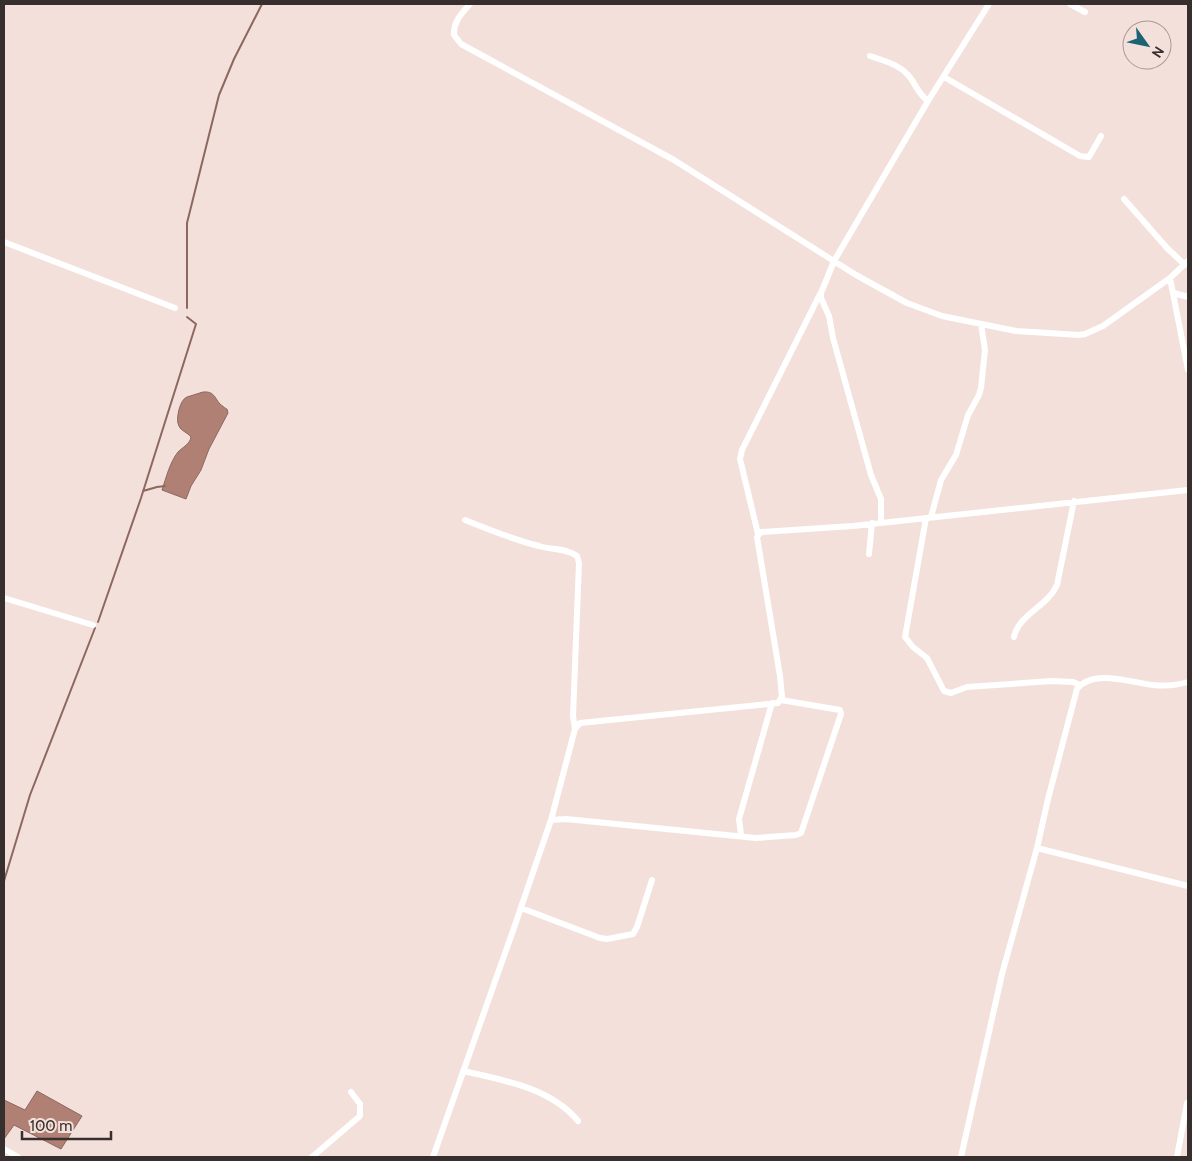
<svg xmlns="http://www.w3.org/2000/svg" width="1192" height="1161" font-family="Cabin,sans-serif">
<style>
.water{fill:#b18074;stroke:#8c685f}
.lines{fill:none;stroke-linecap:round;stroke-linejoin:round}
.stream{stroke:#8c685f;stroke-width:2}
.street{stroke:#fff;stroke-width:6}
</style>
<rect width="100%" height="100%" fill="#f4e0da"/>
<path class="water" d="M203,392C214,391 214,397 220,404C220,404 226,409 227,409L228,413L209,449L201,470L191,486L186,499L162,490C166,478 170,462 178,452C183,447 190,444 191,437C187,432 181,431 179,426C175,420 180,399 187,397C192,395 198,394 203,392Z
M37,1091L82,1116L61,1149L14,1125L4,1139V1100L25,1110Z"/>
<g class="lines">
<path class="stream" d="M187,308V223L219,95L234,59L262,4
M143,491L157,487L165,486
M98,622L141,498L196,324L187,317
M4,881L30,795L95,628"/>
<path class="street" d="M470,4C462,13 453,22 454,35L461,44L674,160L856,275L907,303L942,316L1016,331L1079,335L1085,334L1103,326L1170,278L1188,261
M1070,4L1085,12
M870,56C882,60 897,64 906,73C916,82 915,91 928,101
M944,77L1080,156L1089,157L1101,136
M1124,199L1167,248L1185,265
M4,242L175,308
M1170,278L1188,370
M1174,293L1188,297
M931,517L941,480L956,455L968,415L979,395L981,388L985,350L981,324
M926,518L905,637L913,647L927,658L944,691L951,693L967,687L1052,681L1073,682L1080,685
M465,520C490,530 514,540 539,546C551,550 566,548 577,556L579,563L573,716L575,729
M881,522V499L871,475L833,338L829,316L821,298V293L834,261L928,101L989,4
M758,534L740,459L742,450L820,294
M869,554L872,523
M4,598L93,625
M1014,637C1018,615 1048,606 1057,585L1074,501
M551,820L566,819L756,838L796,835L801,833L841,714L840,710L781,700
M741,835L739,819L772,703
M1037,848L1188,886
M521,908L600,938L607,939L633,934L637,927L652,880
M463,1071C503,1080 551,1088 578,1121
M4,1149L18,1157
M312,1157L360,1116V1104L351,1092
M433,1157L516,922L551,820L575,729L580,723L778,703L782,697L780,676L757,537L761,532L853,526L1188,490
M961,1157L1002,974L1037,848L1048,799L1077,689C1093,668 1132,683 1153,685C1163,686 1178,685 1188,682
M1177,1157L1187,1103"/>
</g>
<rect width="1192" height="1161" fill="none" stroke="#372f2d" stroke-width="10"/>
<g transform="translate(1147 45) rotate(123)"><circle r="24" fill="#f4e0da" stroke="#a89995"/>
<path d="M0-4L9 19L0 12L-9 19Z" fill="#1b6372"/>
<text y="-8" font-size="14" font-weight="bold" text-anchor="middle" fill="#372f2d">N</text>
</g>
<path d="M22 1131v8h89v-8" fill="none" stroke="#372f2d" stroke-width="2.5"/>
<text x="30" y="1131" font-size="15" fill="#372f2d" stroke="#f4e0da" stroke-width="4" paint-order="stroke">100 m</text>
</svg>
